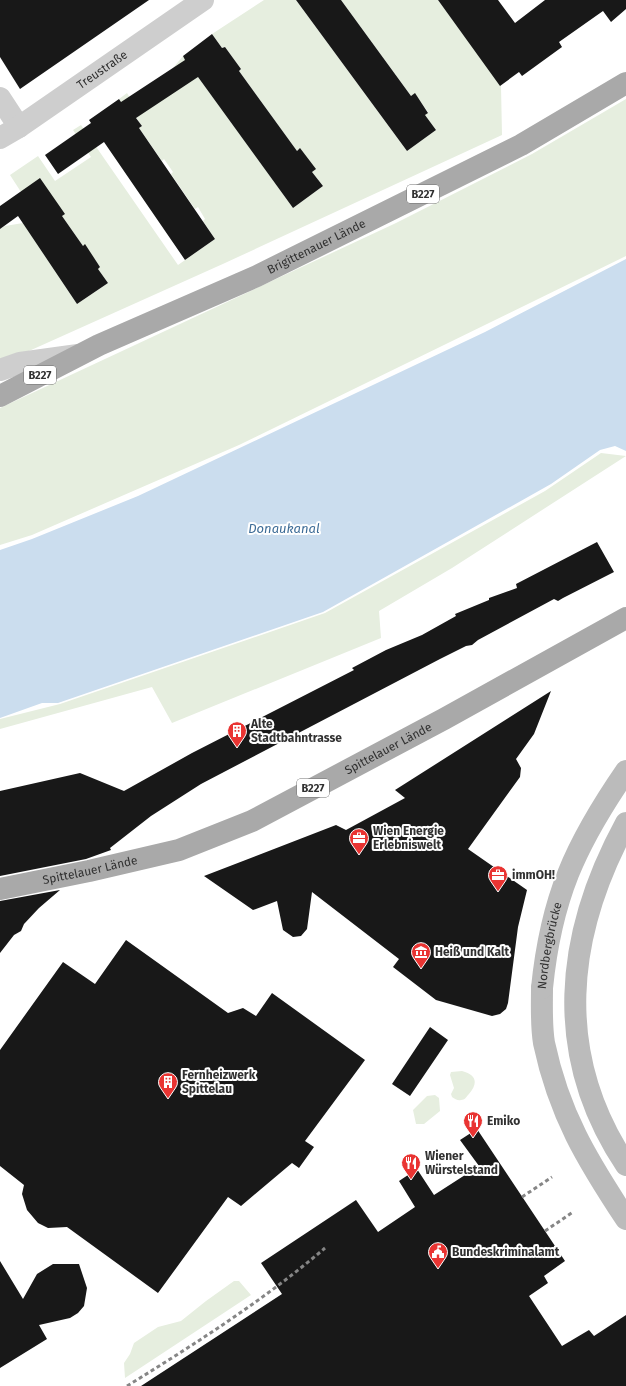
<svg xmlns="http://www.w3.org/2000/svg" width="626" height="1386" font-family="'Fira Sans',sans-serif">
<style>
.green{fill:#e6eedf}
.water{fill:#cbddee}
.building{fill:#181818}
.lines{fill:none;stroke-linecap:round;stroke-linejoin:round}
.street{stroke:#cecece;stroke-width:22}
.secondary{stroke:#bbb;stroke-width:22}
.primary{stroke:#a9a9a9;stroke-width:22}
.rail{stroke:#868686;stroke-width:3;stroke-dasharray:4 3;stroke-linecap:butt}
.secondary-bridge{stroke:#bbb;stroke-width:22}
.labels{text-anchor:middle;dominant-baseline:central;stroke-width:4;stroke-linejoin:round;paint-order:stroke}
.shield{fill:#fff;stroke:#6f6f6f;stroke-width:1}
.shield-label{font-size:11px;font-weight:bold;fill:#313131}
.street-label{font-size:12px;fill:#313131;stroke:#fff}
.poi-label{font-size:12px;font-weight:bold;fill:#313131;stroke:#fff;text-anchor:start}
.water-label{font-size:13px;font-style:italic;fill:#3c6b96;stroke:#fff}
</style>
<rect width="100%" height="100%" fill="#fff"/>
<path class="green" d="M264,0H296L407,151L436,130L425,115L428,112L415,94L411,96L341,0H438L501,86L502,135L225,263L0,364V229L5,226L23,223L77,304L108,283L98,269L100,267L85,245L83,246L62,216L65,214L21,192L10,175L38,156L55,181L91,157L73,130L81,125L178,265L215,239L203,221L205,219L198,207L195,209L171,174L173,172L164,159L162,161L139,128L142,126L133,113L130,115L119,99L127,93L134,104L184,86L173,68L183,56L293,208L323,186L312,172L315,169L300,149L297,151L239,71L241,69L225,47L222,48L212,34Z
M626,99V256L239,445L32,535L0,545V408L396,223L532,154Z
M601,453L626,456L452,568L379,611L381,638L172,723L152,687L0,729V719L60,704L325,613L545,491Z
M462,1071C477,1075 478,1083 469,1094C466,1097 465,1100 461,1100C458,1101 455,1099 452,1097L451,1094L454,1088L450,1075L451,1072Z
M435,1095L439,1098L440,1111L424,1124H416L413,1110L427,1096Z
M234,1281H239L251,1295L125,1378L124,1363L130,1354L134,1343L158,1327L181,1321L206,1301Z"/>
<path class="water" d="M626,259V451L615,446L600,450L551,484L323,612L58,703H42L0,718V550L32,539L138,496L485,332Z"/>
<path class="building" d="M0,0H149L20,89L0,57Z
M296,0H341L411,96L415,93L428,113L425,115L436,130L407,151Z
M438,0H498L515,23L545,0H626V9L611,22L603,11L559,42L562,47L522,76L519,72L500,86Z
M212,34L222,48L225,47L241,69L239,71L297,151L300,148L316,169L312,172L323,186L293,208L198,77L136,118L142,126L139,128L215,239L185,260L104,142L58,174L45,155L91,123L89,120L119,99L121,102L185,60L183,56Z
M40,178L65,214L62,216L83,246L85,244L100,267L98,269L108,283L77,304L18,216L0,229V206Z
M597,542L614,572L563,598L558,601L554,599L478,640L472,645L466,646L440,659L201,784L151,816L110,848L111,850L86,859L0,876V791L80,773L124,791L192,753L354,670L352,668L386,650L422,635L456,616L455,614L489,600V598L517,588L516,584Z
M551,691L534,734L516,759L521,768L520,777L468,849L527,890L518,927L508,1003L506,1009L500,1014L492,1016L436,1000L393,967L399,959L312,892L307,929L301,936L293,937L283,930L277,901L253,910L204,876L336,825L346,830L405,798L395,790Z
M60,890L39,908L24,924L21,931L14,935L0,953V901Z
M126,940L228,1013L243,1008L256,1016L272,993L365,1060L305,1141L314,1147L299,1168L292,1163L241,1206L228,1197L158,1293L67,1227L48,1228L38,1223L27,1210L22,1194L24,1185L0,1166V1050L63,962L95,984Z
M430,1027L448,1040L410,1096L392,1084Z
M477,1129L565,1261L544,1276L548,1283L529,1296L562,1346L589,1330L594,1336L626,1315V1386H141L282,1294L261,1263L344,1208L356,1200L378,1232L415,1207L399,1181L417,1169L434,1195L479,1166L460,1140Z
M0,1261L23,1299L37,1274L53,1264H79L87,1288L84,1306L78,1313L70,1318L39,1325L47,1339L0,1368Z"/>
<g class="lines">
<g class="street">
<path d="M0,98L19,127"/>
<path id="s1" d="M0,138L19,127L203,0"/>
<path d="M0,370L20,363L78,355"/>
</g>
<path class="secondary" d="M626,823C565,935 552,1054 626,1165
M542,988C542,1006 541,1025 544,1043C559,1114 587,1160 626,1219"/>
<g class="primary">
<path id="s2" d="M0,396L99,345L257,276L521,145L626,83"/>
<path id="s3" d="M0,889L89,871L179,850L252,821L444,719L626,618"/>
</g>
<path class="rail" d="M522,1197L552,1177
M545,1231L573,1212
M127,1386C195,1344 264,1300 325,1248"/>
<path class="secondary-bridge" id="s4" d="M542,988C551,898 575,845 626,771"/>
</g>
<defs>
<symbol id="building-pin" viewBox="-11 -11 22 30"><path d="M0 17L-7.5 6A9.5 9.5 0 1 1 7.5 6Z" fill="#e93432" stroke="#fff"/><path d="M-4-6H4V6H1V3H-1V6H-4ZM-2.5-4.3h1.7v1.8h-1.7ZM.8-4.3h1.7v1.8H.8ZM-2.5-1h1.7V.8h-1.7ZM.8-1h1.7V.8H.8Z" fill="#fff"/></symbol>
<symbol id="office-pin" viewBox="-11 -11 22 30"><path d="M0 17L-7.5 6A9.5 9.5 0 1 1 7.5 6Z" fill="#e93432" stroke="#fff"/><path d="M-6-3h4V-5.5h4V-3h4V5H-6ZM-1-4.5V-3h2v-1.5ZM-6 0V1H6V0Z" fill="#fff"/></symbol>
<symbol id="museum-pin" viewBox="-11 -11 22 30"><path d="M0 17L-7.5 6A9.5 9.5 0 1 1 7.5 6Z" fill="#e93432" stroke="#fff"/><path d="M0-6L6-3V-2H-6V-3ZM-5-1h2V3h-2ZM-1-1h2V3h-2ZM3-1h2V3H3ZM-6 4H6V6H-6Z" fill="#fff"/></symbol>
<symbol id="restaurant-pin" viewBox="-11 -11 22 30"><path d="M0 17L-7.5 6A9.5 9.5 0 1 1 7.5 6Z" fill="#e93432" stroke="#fff"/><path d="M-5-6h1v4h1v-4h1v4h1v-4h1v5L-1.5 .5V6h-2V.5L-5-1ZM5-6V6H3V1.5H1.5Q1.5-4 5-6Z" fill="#fff"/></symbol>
<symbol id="civic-pin" viewBox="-11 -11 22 30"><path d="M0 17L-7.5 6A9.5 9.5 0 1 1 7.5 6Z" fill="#e93432" stroke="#fff"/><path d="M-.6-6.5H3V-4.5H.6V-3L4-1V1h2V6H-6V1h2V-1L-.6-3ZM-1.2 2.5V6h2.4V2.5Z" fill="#fff"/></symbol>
</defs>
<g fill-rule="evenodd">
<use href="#building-pin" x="226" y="720" width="22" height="30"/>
<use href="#office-pin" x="348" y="827" width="22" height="30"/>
<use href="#office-pin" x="487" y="864" width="22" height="30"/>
<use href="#museum-pin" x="410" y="941" width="22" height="30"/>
<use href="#building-pin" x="157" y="1071" width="22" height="30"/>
<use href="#restaurant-pin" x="462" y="1110" width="22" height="30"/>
<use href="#restaurant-pin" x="400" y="1152" width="22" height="30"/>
<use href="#civic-pin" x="427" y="1241" width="22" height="30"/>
</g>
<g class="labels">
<g class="shield">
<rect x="407" y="185" width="32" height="18" rx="3"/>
<rect x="24" y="366" width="32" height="18" rx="3"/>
<rect x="297" y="779" width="32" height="18" rx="3"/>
</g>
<g class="shield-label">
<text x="423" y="194">B227</text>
<text x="40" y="375">B227</text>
<text x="313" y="788">B227</text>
</g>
<g class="street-label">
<text stroke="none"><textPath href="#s1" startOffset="123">Treustraße</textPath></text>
<text stroke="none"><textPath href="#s2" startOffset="350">Brigittenauer Lände</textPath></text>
<text stroke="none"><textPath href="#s3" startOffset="416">Spittelauer Lände</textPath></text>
<text stroke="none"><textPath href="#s3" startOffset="92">Spittelauer Lände</textPath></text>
<text stroke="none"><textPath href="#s4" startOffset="43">Nordbergbrücke</textPath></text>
</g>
<g class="poi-label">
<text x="251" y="724">Alte<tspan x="251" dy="14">Stadtbahntrasse</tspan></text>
<text x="373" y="831">Wien Energie<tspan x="373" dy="14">Erlebniswelt</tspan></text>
<text x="512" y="875">immOH!</text>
<text x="435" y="952">Heiß und Kalt</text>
<text x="182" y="1075">Fernheizwerk<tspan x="182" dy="14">Spittelau</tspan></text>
<text x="487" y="1121">Emiko</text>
<text x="425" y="1156">Wiener<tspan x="425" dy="14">Würstelstand</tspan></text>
<text x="452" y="1252">Bundeskriminalamt</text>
</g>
<g class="water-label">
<text x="284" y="528">Donaukanal</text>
</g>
</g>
</svg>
